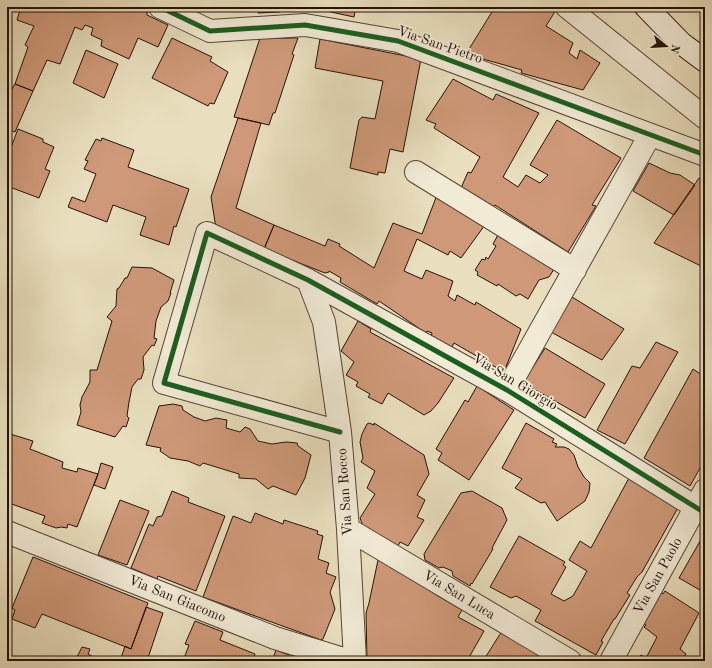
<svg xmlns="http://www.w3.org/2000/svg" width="712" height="668" font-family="'Old Standard TT',serif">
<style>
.building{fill:#cf9979;stroke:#26120a}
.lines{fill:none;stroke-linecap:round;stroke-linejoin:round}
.street-casing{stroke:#574537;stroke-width:24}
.secondary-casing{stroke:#26120a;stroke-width:24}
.street{stroke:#f1ead5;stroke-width:22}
.secondary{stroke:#f1ead5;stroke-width:22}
.cycleway-casing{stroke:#f1ead5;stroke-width:8}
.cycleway{stroke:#1b5e20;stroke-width:5}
.labels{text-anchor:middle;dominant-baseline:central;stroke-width:3.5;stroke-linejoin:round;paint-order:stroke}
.street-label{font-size:14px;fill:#26120a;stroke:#f1ead5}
</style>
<rect width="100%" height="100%" fill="#e9dfbe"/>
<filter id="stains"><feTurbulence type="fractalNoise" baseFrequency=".005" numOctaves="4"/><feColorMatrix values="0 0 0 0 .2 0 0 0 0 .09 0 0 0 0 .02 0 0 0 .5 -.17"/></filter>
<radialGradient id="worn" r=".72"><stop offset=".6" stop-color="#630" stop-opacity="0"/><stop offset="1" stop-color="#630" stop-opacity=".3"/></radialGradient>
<path class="building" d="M21,7H44L55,10L57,7H135L147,12V15L168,25L158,47L138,38L129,59L101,46L102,40L91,35L93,28L85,25L82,30L75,27L60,64L47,60L33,91L15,84L28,47L25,45L34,26L17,20Z
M261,7H283L280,12L258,13Z
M308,7H356L354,17Z
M495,7H551L556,10L546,26L573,43L569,53L577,59L580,50L600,63L583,90L521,73L522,70L469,55L471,51L469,49Z
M172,38L212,57L210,61L228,72L214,104L210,103L208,106L152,78Z
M260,38H298L292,54L294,55L275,113H273L269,125L234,117Z
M320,39L421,59L403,152L390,149L385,173L378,172V175L350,168L359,120L362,117L375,119L383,81L315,68Z
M86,50L118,64L104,98L73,83Z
M453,79L493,100L496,94L539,113L503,177L518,187L526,175L540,183L548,175L530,165L557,120L621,158L592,205L596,206L568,252L495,205L493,207L461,188L468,172L471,173L480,157L434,128L436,124L426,120Z
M15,84L33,91L15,132L7,129V97Z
M238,118L261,123L236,208L274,225L264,249L216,228L211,197Z
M18,129L43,139V142L54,147L45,169L50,171L39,198L7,186V158Z
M102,138L134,150L128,167L189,189L176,227L174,226L169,245L140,235L146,217L113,205L107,222L68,207L72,197L85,202L96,174L84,169L88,161L85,160L96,139L101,141Z
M649,163L670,173L680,175L695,185L674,215L633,191Z
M699,178L705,182V268L654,243Z
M437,195L487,222L461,258L450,251L448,255L417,239L404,271L422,279L426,270L453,281L448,296L455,301L457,295L475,305L476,302L521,329L504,372L454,343L451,349L431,337L432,333L427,331L426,333L379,301L377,304L340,282L341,278L329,271V272L325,273L264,249L274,225L325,246L328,239L340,244L339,246L374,268L393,223L422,234Z
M499,233L556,266L549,277L539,280L528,299L520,294L516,296L498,284L497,286L477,275L478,272L475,270L482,259L485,260L486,257L488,259L496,246L493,244Z
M132,267L152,268L174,280L170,293H171L168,301L161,307L156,321L154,338L157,339L154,346L152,345L143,357L144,370L141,379H138L132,387L129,402L127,416L129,418L126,427L123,426L115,437L77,425L81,412L80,405L82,397L90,382V370H97L112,321L107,317L116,306L117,289L119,288L125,278H127Z
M572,297L624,329L602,360L551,332Z
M358,321L371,329L370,332L454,378L438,403L431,411L424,415L388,393L382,404L368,397L370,394L356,386L358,382L346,375L354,362L341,351Z
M656,342L678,352L625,444L597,430L632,366L640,368Z
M545,348L605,384L585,418L523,383Z
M693,369L705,377V459L690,486L644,458Z
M477,386L514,410L469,480L438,460L442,453L436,449L465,400L468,402Z
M173,404L182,406L183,410L194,417L205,421L216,418L227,420L226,428L240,432L245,427L250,429L258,441L272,444L286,442L297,443L298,446L311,455L305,478L296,495L273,486L268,489L256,479L239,478V474L203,463L200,466L188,461L170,458L160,451L161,448L146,445L159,406Z
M369,423L374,425V423L424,455L429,474L417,495L425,500L417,517L424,520L408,546L400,542L398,546L363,526L360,518L375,494L367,488L375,471L361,462L363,458L360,442L362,434L367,424Z
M526,423L554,439L552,442L557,444L555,447H564L569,449L574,455L578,467L584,477L590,483L589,492L585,501L557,521L545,502L541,503L515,488L522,479L502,468Z
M7,433L33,441L30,449L63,462L62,468L77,472L78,468L98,474L77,527L68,524L67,528L61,527L56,528L42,523L45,516L9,503L7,508Z
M101,463L113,467L105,489L94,485L98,474Z
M629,478L679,506L642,572L637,577L627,593L630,595L615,619H614L601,641L603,642L596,655L535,621L541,610L516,596L511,598L490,587L519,536L565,562L563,565L566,567L551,594L564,601L573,596L587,571L569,560L580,541L591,548Z
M172,491L189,498L188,502L225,516L196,591L158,576L157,579L131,568L149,524L153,526L157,517L162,516Z
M472,491L502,508L507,520L492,548L493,549L472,584L471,583L470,586L453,576L452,571L443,567L439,568L425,560L424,554L461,493Z
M120,500L149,511L127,565L98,555Z
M255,513L283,524L284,520L318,531L317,534L323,536L318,559L329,563L326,573L336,577L330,592L335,609L323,639L321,640L203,597L233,516L251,523Z
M703,536L705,537V593L679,578Z
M33,557L148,603L131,649L42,614L35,628L12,619L15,610L12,608Z
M378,560L434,590L433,593L462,610L458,617L484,631L467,661H367L366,613L369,603Z
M659,591L663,594L665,591L699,613L680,649L686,654L682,661H637L641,655L646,658L657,637L644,627L646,625L642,623Z
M146,607L163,613L149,655L144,661H120L125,646L131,649Z
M195,621L223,632L220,640L255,654L253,661H183L189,645L185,644Z
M502,631L552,661H483Z
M82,647L90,649L88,654L101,661H75Z
M276,650L289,655V654L309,661H272Z"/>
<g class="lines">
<defs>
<path id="street" d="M160,7L210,31L305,25L398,41L705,155
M567,7L705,118
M416,172L575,270
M308,280L324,322L340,432L348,529L355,661
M507,390L650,135
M340,432L164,383L207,233L308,280L465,367L507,390L705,513
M348,529L570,661
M7,532L275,638L350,661
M611,661L705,490"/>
<path id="secondary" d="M646,7L681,43L705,61"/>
</defs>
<use href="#street" class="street-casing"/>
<use href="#secondary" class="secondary-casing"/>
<use href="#street" class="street"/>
<use href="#secondary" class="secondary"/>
<defs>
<path id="cycleway" d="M160,7L210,31L305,25L398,41L705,155
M340,432L164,383L207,233L308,280L465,367L507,390L705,513"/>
</defs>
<use href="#cycleway" class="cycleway-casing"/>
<use href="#cycleway" class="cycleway"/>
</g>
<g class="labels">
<g class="street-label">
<text transform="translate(440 45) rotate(19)">Via San Pietro</text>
<text transform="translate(515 382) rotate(31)">Via San Giorgio</text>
<text transform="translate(345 492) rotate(-94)">Via San Rocco</text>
<text transform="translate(658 576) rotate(-61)">Via San Paolo</text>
<text transform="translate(459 595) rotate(31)">Via San Luca</text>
<text transform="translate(177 599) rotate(22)">Via San Giacomo</text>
</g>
</g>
<rect width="712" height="668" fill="none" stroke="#e9dfbe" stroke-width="24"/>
<rect x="8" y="8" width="696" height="652" fill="none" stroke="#26120a" stroke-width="2"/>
<rect x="12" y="12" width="688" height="644" fill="none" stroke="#26120a"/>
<g transform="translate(666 46) rotate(108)" stroke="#f1ead5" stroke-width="3" paint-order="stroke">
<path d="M0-3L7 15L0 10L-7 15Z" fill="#26120a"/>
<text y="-6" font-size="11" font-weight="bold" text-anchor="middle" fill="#26120a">N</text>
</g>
<rect width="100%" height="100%" filter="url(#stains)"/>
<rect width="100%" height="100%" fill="url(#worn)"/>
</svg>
